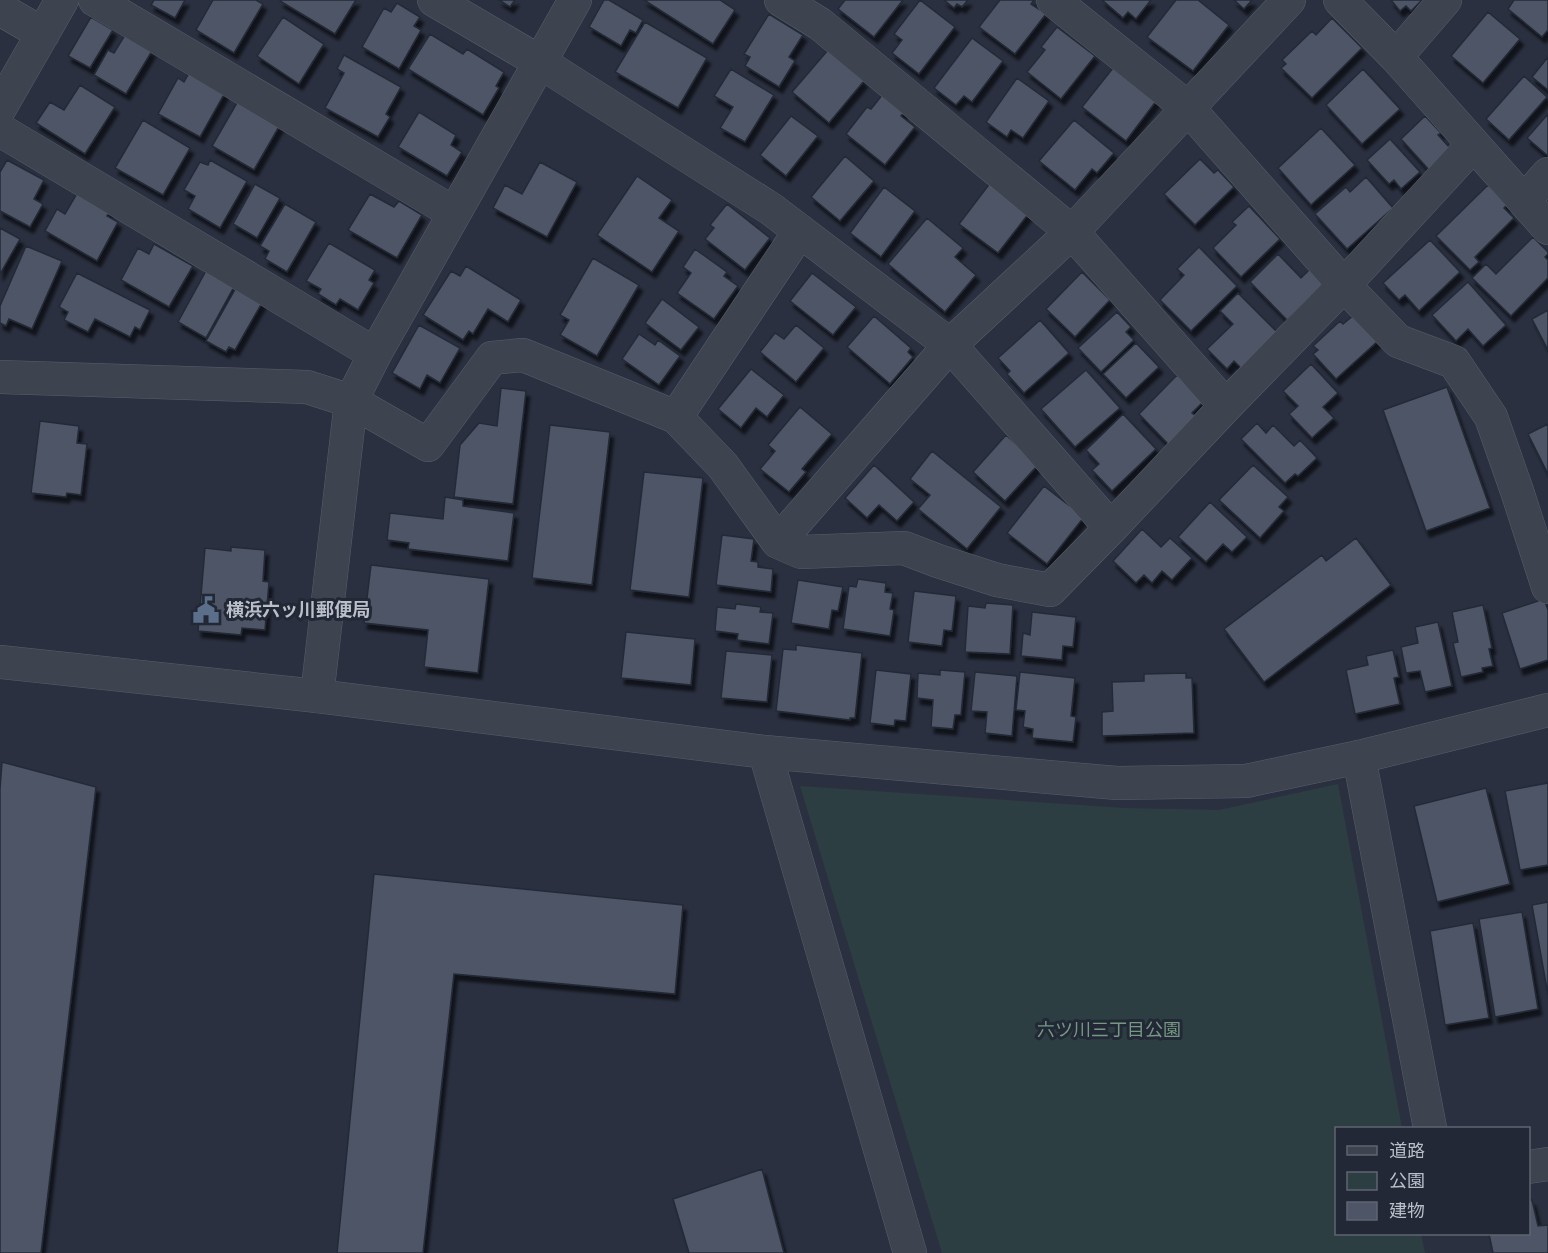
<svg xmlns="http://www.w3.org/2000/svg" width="1548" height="1253" font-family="'Sofia Sans Condensed','Noto Sans JP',sans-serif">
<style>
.green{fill:#2d3e42}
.building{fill:#4e5566;stroke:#242a37;stroke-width:1.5;filter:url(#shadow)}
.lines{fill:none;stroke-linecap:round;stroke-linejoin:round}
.minor-casing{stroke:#585e6a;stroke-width:34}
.tertiary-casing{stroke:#585e6a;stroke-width:34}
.minor{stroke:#3e4350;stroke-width:33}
.tertiary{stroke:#3e4350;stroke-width:33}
.labels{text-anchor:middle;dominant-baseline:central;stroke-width:6;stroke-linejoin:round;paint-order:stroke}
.poi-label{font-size:18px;font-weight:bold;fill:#babfca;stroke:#222835;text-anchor:start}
.park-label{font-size:18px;fill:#749881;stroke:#222835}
</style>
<defs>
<filter id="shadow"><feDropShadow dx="3.5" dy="6" stdDeviation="1.5" flood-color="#0009"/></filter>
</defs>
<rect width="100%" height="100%" fill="#2a3040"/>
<path class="green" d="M1338,784L1402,1128H1336V1234H1421L1425,1253H942L800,786L1124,808L1219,810Z"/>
<path class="building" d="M154,0H185L175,18L151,5Z
M213,0H256L263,4L234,53L196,30Z
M281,0H356L335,34L280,1Z
M499,0H515L510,7Z
M604,0H609L643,20L636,33L630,30L621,46L589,27Z
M644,0H720L735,10L713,44Z
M845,0H903L874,37L838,9Z
M920,0L955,27L919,74L892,53L902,40L894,34Z
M944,0H968L962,7L957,4L954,8Z
M1000,0H1034L1031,4L1046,14L1015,54L979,27Z
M1102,0H1151L1136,19L1128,12L1123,18Z
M1176,0H1198L1229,25L1193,71L1147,37Z
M1234,0H1252L1244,9Z
M1391,0H1422L1411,11L1406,6L1400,11Z
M1514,0H1548V30L1542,37L1508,9Z
M397,3L420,17L414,26L421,30L399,69L362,47L384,8L391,12Z
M1488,12L1520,39L1483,83L1451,56Z
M769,14L803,35L789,57L795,61L779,87L745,66L750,57L744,54Z
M91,17L113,30L90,68L68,56Z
M283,17L324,44L299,84L257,56Z
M1332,18L1362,48L1312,98L1281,68L1286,64L1282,60L1312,31L1316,35Z
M645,22L707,58L678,108L615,72Z
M1057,27L1095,56L1061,99L1027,72L1045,50L1041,47Z
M430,34L463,54L467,49L504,72L496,86L499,88L483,115L408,69Z
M125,35L152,51L126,94L94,75L108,50L114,53Z
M972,38L1003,61L972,102L964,96L956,105L934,88Z
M828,50L864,81L829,123L792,92Z
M344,55L401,87L386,114L390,117L378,137L325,108L344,73L337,69Z
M1548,57V90L1532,77Z
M1117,63L1160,96L1126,141L1082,107Z
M731,69L774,95L745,142L720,128L733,107L714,96Z
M1363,69L1400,109L1362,144L1326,105Z
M189,73L227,89L200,137L158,114L178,78L184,82Z
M1524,76L1547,97L1509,140L1486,119Z
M1017,78L1049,101L1023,138L1011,130L1007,137L986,122Z
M80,85L115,107L85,154L36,123L50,102L64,110Z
M883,94L905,111L901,116L915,127L885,165L846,134L867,107L871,109Z
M238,101L280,125L254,170L212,146Z
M419,112L456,135L451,145L462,152L447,176L398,147Z
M1548,114V156L1527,138Z
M791,116L818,136L786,176L760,155Z
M1425,116L1441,133L1438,135L1450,148L1430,171L1401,139Z
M143,120L190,148L163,195L115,168Z
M1074,120L1114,153L1097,173L1092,169L1075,190L1039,161Z
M1321,128L1355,165L1311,205L1278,168Z
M1390,139L1420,172L1401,189L1394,180L1389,184L1367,160Z
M845,156L874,181L840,221L811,197Z
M1200,159L1214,173L1218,170L1234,187L1195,225L1164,194Z
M7,160L44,180L34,199L43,204L30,227L0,211V172Z
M210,160L247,181L220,228L188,209L195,196L184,190L200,162L208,165Z
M540,162L577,182L547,237L493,208L505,185L522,194Z
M637,176L672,200L659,218L679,231L652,272L597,235Z
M1366,177L1393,208L1347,249L1315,214L1346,187L1350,192Z
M994,178L1033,208L998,253L959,224Z
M255,184L280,198L257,238L233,224Z
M1488,185L1507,205L1504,208L1514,218L1475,257L1479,262L1470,270L1436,236Z
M884,187L915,211L881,257L850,233Z
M79,190L111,209L107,216L118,222L97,261L45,231L57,209L65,214Z
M370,194L394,207L399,201L422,215L397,258L348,230Z
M285,204L316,222L287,272L265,259L269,251L260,246Z
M727,204L770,238L745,270L705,239L714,228L710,225Z
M1249,206L1280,239L1241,277L1213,248L1236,225L1232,222Z
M927,218L963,248L955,257L976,275L945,312L888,264Z
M0,228L20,239L0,274Z
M1533,237L1548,252V254L1545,257L1548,260V278L1511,316L1472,278L1486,264L1496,274Z
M1430,240L1460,272L1419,311L1405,295L1399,300L1383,283Z
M329,243L375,270L369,280L374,283L358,310L340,299L336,305L318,294L321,289L306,281Z
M154,244L193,266L169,307L121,280L138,248L149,254Z
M26,246L62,261L32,329L9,319L6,326L0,323V306Z
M1199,247L1237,286L1191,331L1160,300L1184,275L1177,269Z
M695,249L727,272L724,276L738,286L714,319L677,293L691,273L683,267Z
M1278,254L1301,278L1311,268L1325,283L1287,320L1250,282Z
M593,258L639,285L597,356L560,335L569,320L560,315Z
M466,266L521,300L508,322L488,309L473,334L469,331L463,340L423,315L451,271L460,276Z
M207,269L235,285L206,338L178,322Z
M1082,272L1110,300L1075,337L1046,309Z
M77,273L150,310L140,330L135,327L130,337L95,319L88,332L64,320L68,312L59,307Z
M812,273L856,307L833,335L790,301Z
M1468,282L1506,325L1483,346L1468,329L1456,341L1432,315Z
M237,286L263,301L235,350L229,347L226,352L206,341Z
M1238,293L1277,332L1241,368L1234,361L1227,369L1207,349L1233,324L1220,311Z
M662,299L699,327L681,350L645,323Z
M1548,310V350L1532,319Z
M1117,312L1131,327L1126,332L1134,340L1101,372L1078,348Z
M1354,315L1378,341L1336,379L1313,354L1318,350L1313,346L1340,321L1343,324Z
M874,316L911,348L908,352L913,357L890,384L847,347Z
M1040,320L1069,353L1024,393L1007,374L1010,371L998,358Z
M419,325L460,348L440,383L427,375L420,389L392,373Z
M796,325L824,348L796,382L760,352L775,333L784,339Z
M639,334L655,345L658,340L680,356L659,385L622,359Z
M1136,343L1159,367L1126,398L1103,374Z
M1311,364L1338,393L1323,407L1334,418L1312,438L1289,414L1298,406L1283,391Z
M751,369L784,395L767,417L756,408L741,428L718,409Z
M1086,370L1120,408L1075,447L1041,409Z
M1177,375L1204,401L1192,413L1197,417L1169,445L1139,414Z
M1447,387L1490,508L1426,531L1383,410Z
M501,388L526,391L513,504L454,497L460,445L479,423L497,426Z
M800,407L832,434L802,469L806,472L789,492L760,469L775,451L768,445Z
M1123,414L1156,449L1112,491L1092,470L1099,464L1086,450Z
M40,421L79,426L77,443L87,444L81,495L67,493L66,497L31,493Z
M1257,423L1266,433L1273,425L1294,446L1300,440L1317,458L1298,476L1295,474L1285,483L1241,439Z
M1548,424V474L1528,434Z
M550,425L610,432L592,585L532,578Z
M1006,435L1038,465L1005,501L973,472Z
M932,451L1001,507L967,549L918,509L930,495L910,479Z
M874,465L914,502L897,521L879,505L867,518L845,498Z
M1253,465L1288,497L1279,507L1284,511L1260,538L1219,500Z
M644,472L703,478L689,597L630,590Z
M1044,486L1084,517L1047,564L1007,533Z
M445,497L463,500V506L514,513L508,561L408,549L409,543L387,540L390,513L443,519Z
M1210,502L1247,537L1232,552L1223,544L1206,562L1178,537Z
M1142,529L1161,547L1170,538L1192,558L1172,580L1162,571L1152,583L1144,575L1136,583L1113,561Z
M722,535L754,539L751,561L758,562V567L773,569L771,592L716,585Z
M1356,538L1391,585L1264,682L1224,629L1322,555L1326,561Z
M231,547L265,550L263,581L269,582L265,630L242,628L241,635L198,631L205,548L231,551Z
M371,565L489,579L478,673L424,667L428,630L364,623Z
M858,579L886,583L885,592L893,593L890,609L894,610L890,636L843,629L849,586L856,587Z
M798,580L843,587L838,611L832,610L829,629L791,623Z
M914,591L956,596L952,631L944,630L942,646L908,642Z
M1544,599L1548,610V660L1520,669L1502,613Z
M986,603L1013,605L1010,654L965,652L968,606L985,608Z
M736,604L761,607L760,612L773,613L769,644L737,640L738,634L715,631L717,607L735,609Z
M1483,605L1492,648L1489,649L1493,666L1482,668L1483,672L1461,677L1453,643L1458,642L1452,612Z
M1032,612L1076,617L1073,647L1063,646L1062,660L1021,656L1023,633L1030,635Z
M1438,622L1452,686L1425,692L1420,671L1406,673L1401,647L1418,643L1415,627Z
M626,632L695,639L691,685L621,678Z
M796,645L862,653L855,718H850V720L776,711L783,649L796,650Z
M1393,650L1399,677L1394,678L1400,704L1355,714L1346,670L1368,665L1366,656Z
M726,651L772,655L767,702L721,698Z
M876,670L911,674L906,721L895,720L894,726L870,723Z
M940,670L965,672L961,715H955L953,729L931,727L933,700L917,698L918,673L940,675Z
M975,672L1017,676L1012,736L985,733L987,712L971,711Z
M1020,672L1075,678L1071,716L1076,717L1073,742L1032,738L1033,729L1023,727L1025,711L1016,710Z
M1186,673V678H1192L1194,733L1102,736V712L1113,711L1112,682L1144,681V674Z
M2,762L96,787L41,1253H0V789Z
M1548,783V865L1520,870L1505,791Z
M1486,788L1510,884L1437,902L1414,806Z
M374,874L683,905L675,994L454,974L423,1253H337Z
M1548,902V995L1532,905Z
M1522,912L1538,1009L1495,1017L1479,919Z
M1473,923L1489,1018L1445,1025L1430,931Z
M762,1169L784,1253H689L673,1199Z
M1528,1200H1532L1538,1226L1548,1225V1253H1493L1489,1234H1528Z"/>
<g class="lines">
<defs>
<path id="minor" d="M95,0L454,213
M434,0L540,62L771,209L950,345L1111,528
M781,0L820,24L1072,232L1226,406
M1053,0L1188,108L1344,285L1398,341L1454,362L1491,417L1517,491L1548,587
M1340,0L1396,57L1548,228
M0,9L43,34
M1396,57L1445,0
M0,108L62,0
M0,130L375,354
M1524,201L1548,174
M0,377L307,387L351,401L428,445L492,358L523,355L676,417L723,466L778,542L801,552L904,548L938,561L997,580L1050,590L1111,528L1226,406L1344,285L1473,145
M676,417L800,231
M778,542L950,345L1072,232L1289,0
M317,696L351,401L375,354L575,0
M1359,757L1430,1128
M1528,1167L1548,1164"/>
<path id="tertiary" d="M0,662L317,696L765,752L1117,783L1246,781L1359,757L1548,710
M765,752L910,1253"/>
</defs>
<use href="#minor" class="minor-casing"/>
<use href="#tertiary" class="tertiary-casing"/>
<use href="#minor" class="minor"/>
<use href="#tertiary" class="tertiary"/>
</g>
<defs>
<symbol id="civic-bare" viewBox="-9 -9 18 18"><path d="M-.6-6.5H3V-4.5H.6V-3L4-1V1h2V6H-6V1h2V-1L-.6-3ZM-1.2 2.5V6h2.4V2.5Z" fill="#5c6f8a" stroke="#222835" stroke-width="2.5" paint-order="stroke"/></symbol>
</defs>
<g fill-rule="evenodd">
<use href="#civic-bare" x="187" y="591" width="38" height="38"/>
</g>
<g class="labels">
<g class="poi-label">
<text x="226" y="610">横浜六ッ川郵便局</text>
</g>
<g class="park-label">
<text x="1109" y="1030">六ツ川三丁目公園</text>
</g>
</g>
<rect x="1335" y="1127" width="195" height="108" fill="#222835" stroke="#5f6471" stroke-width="1.5"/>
<rect x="1347" y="1146" width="30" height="9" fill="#3e4350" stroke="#5f6471" stroke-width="1.5"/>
<text x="1389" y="1157" font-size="18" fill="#babfca">道路</text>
<rect x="1347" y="1172" width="30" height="18" fill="#2d3e42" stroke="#5f6471" stroke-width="1.5"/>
<text x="1389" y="1187" font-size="18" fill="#babfca">公園</text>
<rect x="1347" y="1202" width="30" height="18" fill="#4e5566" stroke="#5f6471" stroke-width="1.5"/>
<text x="1389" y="1217" font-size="18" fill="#babfca">建物</text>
</svg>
